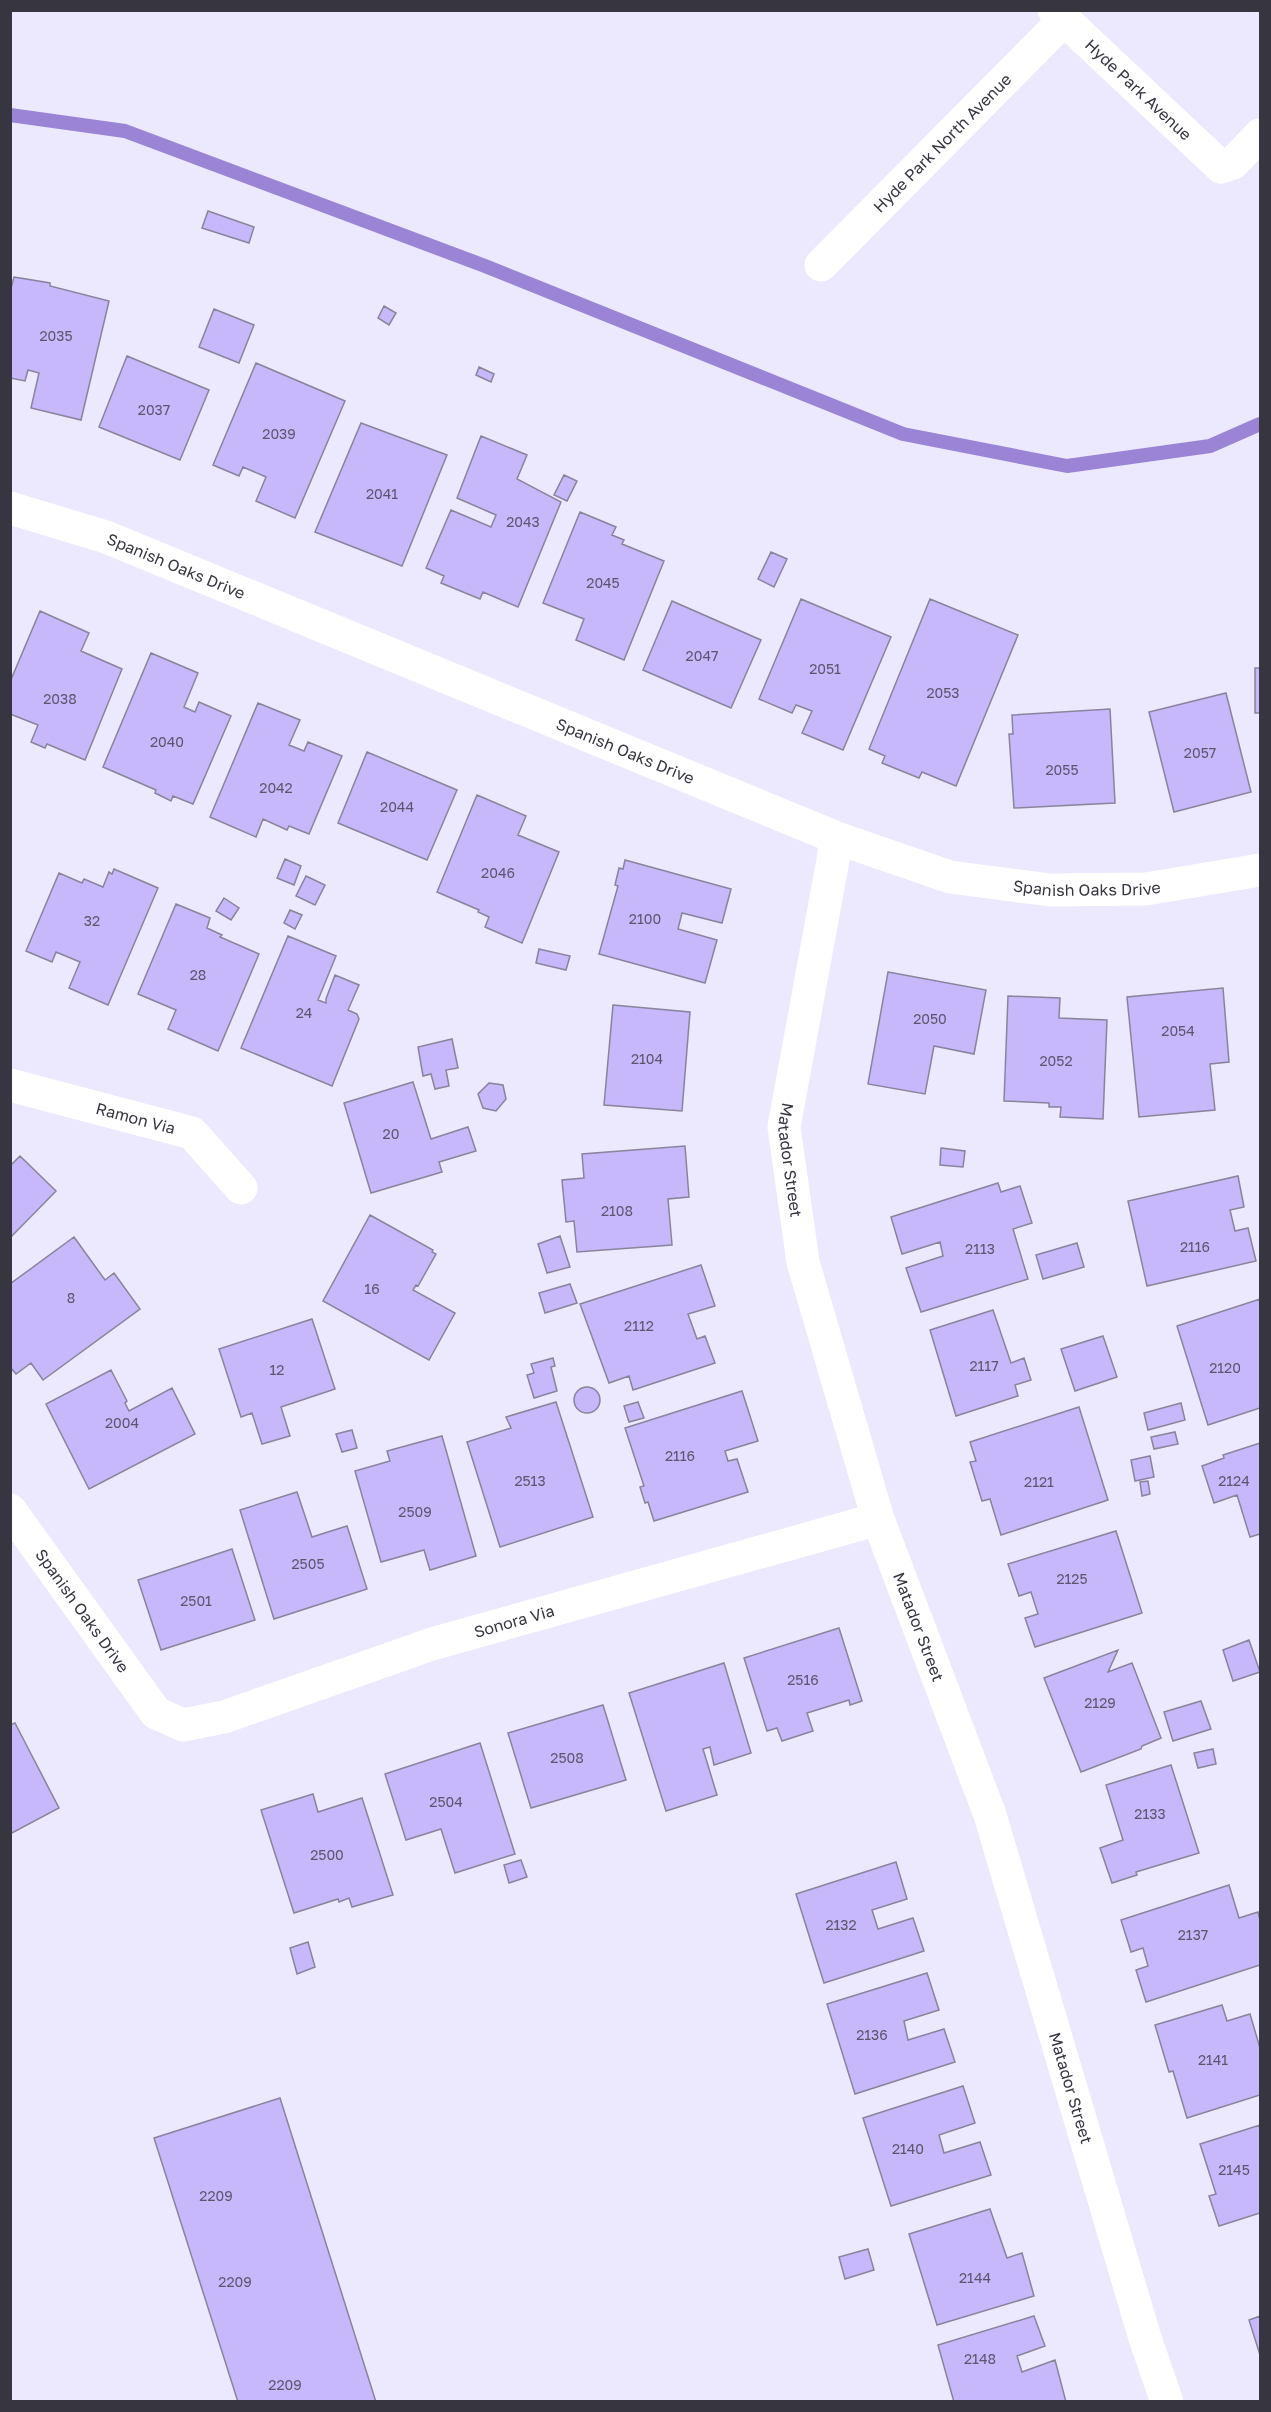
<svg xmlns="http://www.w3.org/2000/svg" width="1271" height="2412" font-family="'Golos Text',sans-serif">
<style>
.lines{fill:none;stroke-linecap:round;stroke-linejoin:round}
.stream{stroke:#9984d5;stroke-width:14}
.building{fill:#c7b7fb;stroke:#89849c;stroke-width:1.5}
.minor{stroke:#fff;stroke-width:33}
.labels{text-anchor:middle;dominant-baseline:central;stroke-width:6;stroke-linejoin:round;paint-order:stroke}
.number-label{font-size:14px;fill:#5b566e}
.street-label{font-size:16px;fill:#37353f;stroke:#fff}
</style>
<rect width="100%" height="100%" fill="#ece8fd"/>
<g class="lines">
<path class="stream" d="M10,115L125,131L485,266L903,434L1067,466L1210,446L1260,424"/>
</g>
<path class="building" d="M208,211L254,227L249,243L202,228Z
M14,277L50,283V286L109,301L81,420L31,408L39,373L28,370L25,381L10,378V292Z
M384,306L396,313L389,325L378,318Z
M214,309L254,325L239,363L199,347Z
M127,356L209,390L180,460L99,427Z
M256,363L345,401L295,518L256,501L266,477L243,467L239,476L213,465Z
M479,367L494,374L491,382L476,375Z
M361,423L447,455L402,566L315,532Z
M481,436L527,455L517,479L561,502L518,607L483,592L480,599L441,583L444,576L426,568L451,510L491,527L496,515L457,498Z
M564,475L577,481L567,501L554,495Z
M580,512L616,527L612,535L624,540L622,544L664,561L624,660L576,640L584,619L543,603Z
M771,552L787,559L774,587L758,579Z
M801,599L891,637L843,750L802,733L812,711L796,705L792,713L759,699Z
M930,599L1018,635L956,786L922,772L919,778L882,763L885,756L869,749Z
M672,601L761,640L731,708L643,670Z
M40,611L89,633L81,651L122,669L85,760L47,744L45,748L31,742L38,725L10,714V682Z
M151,653L198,673L184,707L195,712L199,702L231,716L193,804L173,796L171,801L155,793L156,790L103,767Z
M1255,668H1260V713H1255Z
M1226,693L1251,792L1174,812L1149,712Z
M258,703L300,720L289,745L304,751L308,742L342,756L309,834L289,826L287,830L263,819L256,837L210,817Z
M1110,709L1115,803L1014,808L1009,734H1013L1012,715Z
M367,752L457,790L427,860L338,823Z
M477,795L526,816L518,835L559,852L522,943L485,927L489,917L478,912L479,910L437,892Z
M285,859L301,866L294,885L277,878Z
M625,860L731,889L722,923L682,913L678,929L717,940L705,983L599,954L618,886L615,885L619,868L623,869Z
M114,869L158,888L108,1005L69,988L80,962L56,952L52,962L26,951L59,873L82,883L84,879L103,887L109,872L112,874Z
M306,876L325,885L315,905L296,896Z
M224,898L239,908L231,920L216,911Z
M176,904L210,918L207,928L222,935L220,937L259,954L218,1051L168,1029L176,1010L138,994Z
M290,910L302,915L295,929L284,923Z
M288,936L336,956L318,1000L326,1003V999L335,975L359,985L348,1010L357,1014L359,1019L332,1086L241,1048Z
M539,949L570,956L566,970L536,963Z
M888,972L986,990L974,1054L934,1046L925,1094L868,1084Z
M1223,988L1229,1062L1210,1064L1215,1110L1139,1117L1127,997Z
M1008,996L1060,998L1059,1018L1107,1020L1103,1119L1060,1117L1061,1107H1049V1103L1004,1101Z
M613,1005L690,1012L682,1111L604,1105Z
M452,1039L458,1068L446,1070L449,1086L435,1089L431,1074L423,1076L418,1047Z
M413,1082L431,1139L468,1127L476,1151L439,1162L442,1172L371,1193L344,1103Z
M489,1083L503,1085L506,1099L496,1111L483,1108L478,1094Z
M685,1146L689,1197L668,1199L672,1245L577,1252L574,1221L566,1222L562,1180L584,1178L582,1154Z
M941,1148L965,1151L963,1167L940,1165Z
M20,1156L56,1191L10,1238V1166Z
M1238,1176L1244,1207L1230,1210L1235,1231L1248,1228L1256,1261L1147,1286L1128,1201Z
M998,1183L1001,1192L1020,1186L1032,1223L1013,1229L1028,1279L921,1312L906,1268L943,1256L940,1242L902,1254L891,1217Z
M370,1215L433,1250L432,1252L436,1254L418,1286L416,1285L413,1290L455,1313L429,1360L323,1301Z
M560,1236L570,1267L547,1273L538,1244Z
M74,1237L105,1280L114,1273L140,1309L43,1380L31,1363L16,1374L10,1367V1284Z
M1077,1243L1084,1267L1043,1279L1036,1255Z
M701,1265L715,1306L688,1314L697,1339L705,1336L715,1363L633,1390L629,1376L609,1383L580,1304Z
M570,1284L577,1303L545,1313L539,1293Z
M1260,1299V1408L1208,1425L1177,1326Z
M993,1310L1011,1363L1024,1358L1031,1380L1015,1385L1018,1396L956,1416L930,1330Z
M312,1319L335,1389L281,1407L290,1436L262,1444L252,1413L241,1417L219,1349Z
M1103,1336L1117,1377L1075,1391L1061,1349Z
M553,1358L555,1366L551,1367L557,1391L534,1398L527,1375L534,1373L531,1364Z
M111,1370L127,1401L125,1403L129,1411L172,1388L195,1434L89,1489L46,1404Z
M574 1400a13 13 0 1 1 26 0a13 13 0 1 1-26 0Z
M742,1391L758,1441L725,1451L728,1461L737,1459L748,1492L654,1521L648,1502L645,1503L640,1487L644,1486L625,1428Z
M556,1402L593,1517L500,1547L467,1442L511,1428L506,1417Z
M638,1402L644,1418L629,1422L624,1406Z
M1181,1403L1185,1420L1148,1430L1144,1413Z
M1079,1407L1108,1500L1001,1535L990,1499L982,1501L970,1462L976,1461L970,1442Z
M352,1430L357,1448L342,1452L336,1434Z
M1175,1432L1178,1444L1154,1449L1151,1437Z
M442,1436L476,1556L430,1570L424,1550L381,1562L355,1471L390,1461L387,1451Z
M1260,1443V1534L1250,1537L1237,1495L1214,1503L1202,1466L1224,1458L1223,1455Z
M1150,1456L1154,1477L1135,1481L1131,1460Z
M1148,1481L1150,1494L1142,1496L1140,1482Z
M297,1492L312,1537L347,1526L367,1589L274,1619L240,1510Z
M1116,1531L1142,1613L1035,1647L1025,1618L1038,1614L1031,1592L1019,1596L1008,1564Z
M232,1549L255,1620L161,1650L138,1580Z
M839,1628L862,1701L850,1705L849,1700L807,1713L813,1731L782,1741L777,1728L767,1731L744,1658Z
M1249,1640L1260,1672L1233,1681L1223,1650Z
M1118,1650L1108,1672L1132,1663L1161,1738L1142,1746L1141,1749L1081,1772L1044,1678Z
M724,1663L751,1753L714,1765L710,1747L703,1749L717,1795L666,1811L629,1693Z
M1201,1701L1211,1729L1173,1741L1164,1712Z
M603,1705L626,1780L531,1808L508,1733Z
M15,1723L59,1808L10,1834V1725Z
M480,1743L515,1854L455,1873L441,1829L406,1840L385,1774Z
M1213,1749L1216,1764L1198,1768L1194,1753Z
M1171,1765L1199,1853L1136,1872L1137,1875L1112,1883L1100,1848L1123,1840L1106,1785Z
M313,1794L318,1812L362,1798L393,1895L352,1907L349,1898L339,1902L338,1899L294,1913L261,1810Z
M521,1860L527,1877L509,1883L504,1865Z
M896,1862L907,1899L872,1910L878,1929L913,1918L924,1951L824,1983L796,1894Z
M1229,1885L1239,1918L1258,1912L1260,1920V1965L1146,2002L1136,1970L1148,1966L1143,1948L1131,1952L1121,1920Z
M308,1942L315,1967L297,1974L290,1948Z
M927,1973L939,2010L904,2021L908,2040L944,2029L955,2062L855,2094L827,2004Z
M1222,2005L1227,2021L1250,2014L1260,2048V2095L1187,2118L1173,2071L1169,2072L1155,2025Z
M963,2086L975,2123L939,2135L944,2153L980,2142L991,2175L891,2206L863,2118Z
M280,2098L376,2402H238L154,2138Z
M1260,2125V2213L1219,2226L1209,2196L1216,2194L1200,2144Z
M990,2209L1007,2258L1022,2253L1034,2296L937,2325L909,2234Z
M868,2249L874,2270L845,2279L839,2257Z
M1034,2316L1045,2346L1017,2356L1022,2372L1055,2360L1066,2402H954L938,2345Z
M1260,2316V2355L1249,2320Z"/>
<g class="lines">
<g class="minor">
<path id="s1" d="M1054,10L1221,167L1233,163L1260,135"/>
<path id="s2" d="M821,265L1064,20"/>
<path id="s3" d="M10,508L106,537L837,838L950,877L1050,890L1146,889L1260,870"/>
<path id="s4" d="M837,838L784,1127L803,1262L878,1519L990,1815L1145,2338L1167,2402"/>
<path id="s5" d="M10,1085L192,1133L241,1188"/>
<path id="s6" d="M10,1510L156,1713L183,1725L224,1717L432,1644L878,1519"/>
</g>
</g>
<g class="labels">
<g class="number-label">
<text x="56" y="335">2035</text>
<text x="154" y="409">2037</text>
<text x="279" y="433">2039</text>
<text x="382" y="493">2041</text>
<text x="523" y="521">2043</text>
<text x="603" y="582">2045</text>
<text x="702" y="655">2047</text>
<text x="825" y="668">2051</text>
<text x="943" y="692">2053</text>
<text x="60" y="698">2038</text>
<text x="167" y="741">2040</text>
<text x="1200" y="752">2057</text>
<text x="1062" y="769">2055</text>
<text x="276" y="787">2042</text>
<text x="397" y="806">2044</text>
<text x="498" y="872">2046</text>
<text x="645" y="918">2100</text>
<text x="92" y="920">32</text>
<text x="198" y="974">28</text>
<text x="304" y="1012">24</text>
<text x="930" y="1018">2050</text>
<text x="1178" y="1030">2054</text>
<text x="647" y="1058">2104</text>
<text x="1056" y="1060">2052</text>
<text x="391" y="1133">20</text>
<text x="617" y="1210">2108</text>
<text x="1195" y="1246">2116</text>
<text x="980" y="1248">2113</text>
<text x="372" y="1288">16</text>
<text x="71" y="1297">8</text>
<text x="639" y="1325">2112</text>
<text x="984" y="1365">2117</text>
<text x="1225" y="1367">2120</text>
<text x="277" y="1369">12</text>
<text x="122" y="1422">2004</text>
<text x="680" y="1455">2116</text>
<text x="530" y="1480">2513</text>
<text x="1234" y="1480">2124</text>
<text x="1039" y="1481">2121</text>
<text x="415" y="1511">2509</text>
<text x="308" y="1563">2505</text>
<text x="1072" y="1578">2125</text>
<text x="196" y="1600">2501</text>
<text x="803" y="1679">2516</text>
<text x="1100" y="1702">2129</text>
<text x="567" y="1757">2508</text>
<text x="446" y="1801">2504</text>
<text x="1150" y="1813">2133</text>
<text x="327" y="1854">2500</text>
<text x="841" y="1924">2132</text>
<text x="1193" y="1934">2137</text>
<text x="872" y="2034">2136</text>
<text x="1213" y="2059">2141</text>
<text x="908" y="2148">2140</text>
<text x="1234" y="2169">2145</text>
<text x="216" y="2195">2209</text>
<text x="975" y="2277">2144</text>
<text x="235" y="2281">2209</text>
<text x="980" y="2358">2148</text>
<text x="285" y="2384">2209</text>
</g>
<g class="street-label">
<text stroke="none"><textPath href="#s1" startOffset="116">Hyde Park Avenue</textPath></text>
<text stroke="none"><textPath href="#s2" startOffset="172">Hyde Park North Avenue</textPath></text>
<text stroke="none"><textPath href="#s3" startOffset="176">Spanish Oaks Drive</textPath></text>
<text stroke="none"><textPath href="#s3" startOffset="662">Spanish Oaks Drive</textPath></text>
<text stroke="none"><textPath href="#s3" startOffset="1148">Spanish Oaks Drive</textPath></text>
<text stroke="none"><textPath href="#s5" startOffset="130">Ramon Via</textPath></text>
<text stroke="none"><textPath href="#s4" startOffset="327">Matador Street</textPath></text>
<text stroke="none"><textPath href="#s6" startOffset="124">Spanish Oaks Drive</textPath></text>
<text stroke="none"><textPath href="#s6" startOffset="627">Sonora Via</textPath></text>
<text stroke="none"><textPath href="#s4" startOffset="813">Matador Street</textPath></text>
<text stroke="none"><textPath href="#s4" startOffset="1299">Matador Street</textPath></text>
</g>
</g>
<rect width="1271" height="2412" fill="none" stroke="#37353f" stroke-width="24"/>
</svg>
